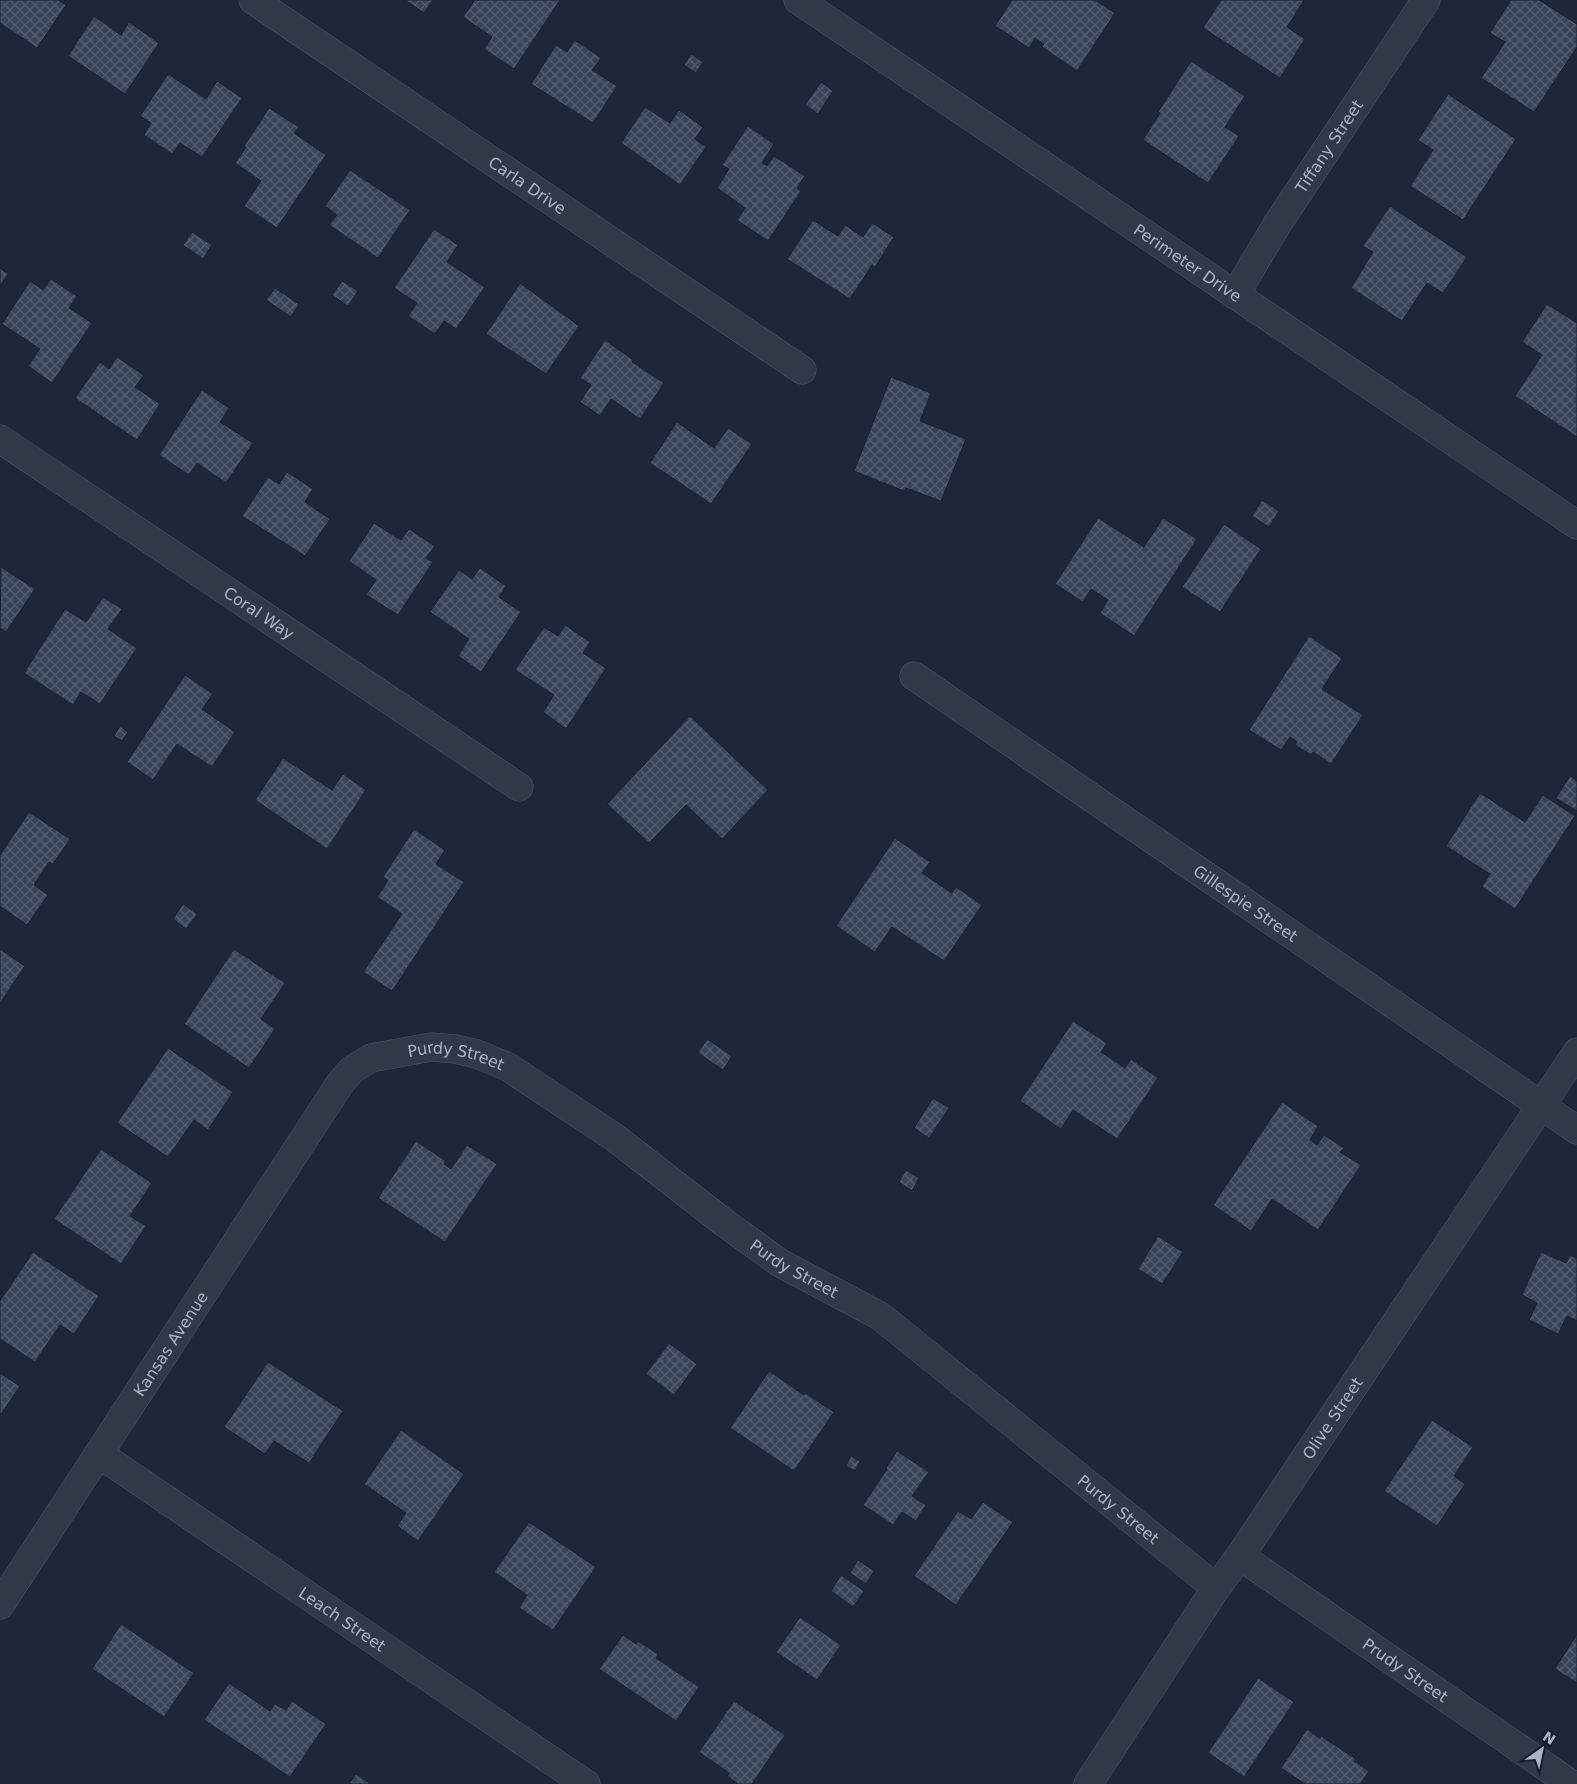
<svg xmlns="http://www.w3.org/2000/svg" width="1577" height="1784" font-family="'DejaVu Sans',sans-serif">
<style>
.building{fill:url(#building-cross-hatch);stroke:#192030}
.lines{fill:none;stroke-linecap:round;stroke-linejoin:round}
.minor-casing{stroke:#4f5668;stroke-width:29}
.minor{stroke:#313949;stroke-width:28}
.labels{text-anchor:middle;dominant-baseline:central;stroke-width:4.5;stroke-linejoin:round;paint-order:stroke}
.street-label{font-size:16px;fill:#abb3c7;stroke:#171e2e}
</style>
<defs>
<pattern id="building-cross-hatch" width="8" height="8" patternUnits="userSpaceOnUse" patternTransform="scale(1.25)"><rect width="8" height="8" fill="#39445a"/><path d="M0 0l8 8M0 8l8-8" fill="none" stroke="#535d70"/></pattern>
</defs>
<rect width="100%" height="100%" fill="#1e2739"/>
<path class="building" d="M0,0H58L66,5L37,48L0,23Z
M405,0H433L424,13Z
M475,0H560L514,69L484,49L492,37L463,17Z
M1012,0H1095L1115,13L1077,71L1042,47L1044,44L1035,38L1029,48L995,26Z
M1221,0H1304L1287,27L1305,39L1280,78L1203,28Z
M1511,0H1539L1577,24V47L1534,112L1481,78L1505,42L1490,33Z
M94,16L121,35L129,22L159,43L125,94L68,56Z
M575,40L601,58L592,70L617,86L593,123L531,84L556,45L567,52Z
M691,54L703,62L696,73L684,65Z
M1191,61L1245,96L1225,127L1239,136L1208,183L1143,140L1160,113L1158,112Z
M168,74L206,99L217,81L242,98L202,157L180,143L172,154L144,135L151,123L140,116Z
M821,82L833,91L818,114L805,105Z
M1448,94L1516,139L1463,220L1410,186L1433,150L1418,140Z
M645,107L670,123L679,110L703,127L695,139L706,147L680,185L621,143Z
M269,108L299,127L294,133L326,155L277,228L244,206L261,181L235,163L246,147L244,146Z
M748,126L774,144L762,163L767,166L774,156L805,176L797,188L801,191L768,241L737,220L745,208L717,188L729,169L722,165Z
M350,170L410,210L378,258L329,225L337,215L325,206Z
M1390,206L1467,257L1443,293L1427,283L1402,321L1351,288L1373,252L1363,246Z
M813,220L838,236L845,225L863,237L872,223L894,237L875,267L872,265L850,299L787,259Z
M434,229L458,245L447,262L485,287L456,329L444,321L435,334L408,316L417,303L394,288Z
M192,232L212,245L203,259L183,245Z
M0,268L8,274L0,286Z
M51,279L77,296L69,308L92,323L52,383L28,366L40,349L2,324L30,281L43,290Z
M342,281L358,291L348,306L332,295Z
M520,283L579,326L546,374L486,334Z
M275,288L299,304L291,317L266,300Z
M1547,304L1577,323V437L1515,396L1542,355L1522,342Z
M605,340L633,360L632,362L664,383L640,419L611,399L600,416L580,402L591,385L580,378Z
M117,357L144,375L135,387L160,404L137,440L75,398L100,362L109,369Z
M891,377L931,393L920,421L966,439L941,501L906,488L904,491L854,471Z
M202,390L229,408L220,422L253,443L226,483L197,463L189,475L159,455Z
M677,422L714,448L728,428L752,444L711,504L650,463Z
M287,472L313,489L305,502L330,519L305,556L242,516L268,477L279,484Z
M1262,500L1279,511L1269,527L1252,516Z
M1098,518L1144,547L1163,518L1197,539L1134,636L1100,613L1108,600L1091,589L1083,602L1055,584Z
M374,523L401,540L409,529L435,546L426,558L433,562L398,615L366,595L376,580L349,561Z
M1224,524L1261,549L1220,612L1182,587Z
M1,567L35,589L6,632L0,628Z
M480,568L506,586L499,597L521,612L481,672L458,656L469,639L430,612L459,570L472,579Z
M103,597L122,609L108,629L137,648L100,704L81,692L73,705L24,673L65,609L86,622Z
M565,625L590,642L583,653L606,668L566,729L543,712L554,695L515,670L544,627L558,636Z
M1309,636L1342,658L1322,689L1363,715L1331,764L1313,752L1311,755L1295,745L1297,742L1290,737L1281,750L1249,730Z
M185,675L213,694L202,709L235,732L212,767L177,744L153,780L127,762Z
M690,716L768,790L722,839L686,805L649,843L607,804Z
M120,726L128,732L122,741L114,736Z
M283,758L332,790L343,774L366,790L327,849L255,800Z
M1570,776L1577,781V811L1556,798Z
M1480,793L1525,822L1543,795L1575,816L1515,909L1482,887L1490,874L1446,846Z
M29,812L70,839L53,864L49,862L34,885L48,895L27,925L0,906V855Z
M414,829L445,850L436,864L464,882L392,991L363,972L402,914L377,897L388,881L383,877Z
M895,838L930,862L922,873L952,893L956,887L982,905L944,961L892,927L875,952L836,926Z
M183,904L197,914L186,929L173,919Z
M0,949L25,966L0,1003Z
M234,949L285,983L261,1019L275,1029L249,1068L184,1024Z
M1073,1021L1107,1043L1101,1052L1125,1068L1131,1059L1158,1078L1117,1139L1073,1110L1061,1129L1020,1101Z
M707,1039L732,1056L723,1070L698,1053Z
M168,1048L233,1092L208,1130L194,1120L168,1157L117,1123Z
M933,1098L949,1108L929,1138L914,1128Z
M1282,1102L1318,1126L1310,1140L1317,1145L1324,1135L1344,1148L1340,1152L1361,1165L1318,1230L1272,1199L1251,1231L1213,1205Z
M416,1141L446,1161L444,1164L451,1169L467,1145L497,1164L445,1242L378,1198Z
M101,1149L152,1183L130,1216L146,1226L121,1264L54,1219Z
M906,1170L919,1178L912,1191L899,1182Z
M1158,1236L1183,1252L1162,1284L1138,1269Z
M33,1252L99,1296L74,1334L60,1325L35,1362L0,1339V1301Z
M1541,1252L1566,1263L1570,1255L1577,1258V1321L1567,1316L1558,1334L1529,1320L1537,1303L1522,1295Z
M669,1343L697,1364L674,1395L646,1374Z
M268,1362L343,1411L309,1463L274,1441L265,1454L224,1427Z
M769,1371L804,1395L805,1393L834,1412L794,1471L730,1428Z
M0,1373L20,1386L0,1416Z
M1432,1420L1473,1447L1454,1476L1465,1484L1437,1526L1384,1491Z
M401,1430L464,1474L418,1541L397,1526L406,1513L364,1484Z
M897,1451L929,1472L912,1496L926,1505L916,1521L902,1512L893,1525L863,1505L887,1469L886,1468Z
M851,1456L860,1461L855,1471L846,1466Z
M983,1502L1013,1522L956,1605L914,1576L958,1511L971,1519Z
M529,1522L596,1567L553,1630L519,1608L527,1595L494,1572Z
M858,1560L874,1571L866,1584L850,1573Z
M841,1575L864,1591L853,1607L831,1591Z
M800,1617L841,1645L817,1680L776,1652Z
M121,1624L194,1673L164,1717L92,1669Z
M1577,1634V1683L1555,1669Z
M623,1635L636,1644L638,1641L658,1654L656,1658L699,1687L676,1721L599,1669Z
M1258,1678L1294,1702L1244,1777L1208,1753Z
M229,1683L270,1711L275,1704L286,1710L292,1701L326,1724L290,1777L204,1720Z
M734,1701L785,1735L752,1784H738L727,1776L729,1773L699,1752Z
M1307,1729L1320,1739L1321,1736L1356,1759L1354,1761L1369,1771L1360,1784H1305L1281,1768Z
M356,1774L371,1784H349Z"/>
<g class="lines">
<defs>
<g id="minor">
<path id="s1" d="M253,0L802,370"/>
<path id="s2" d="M798,0L1577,525"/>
<path id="s3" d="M1235,295L1278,223L1426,0"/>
<path id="s4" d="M0,439L519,787"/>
<path id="s5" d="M914,676L1577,1130"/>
<path id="s6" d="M99,1454L586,1784"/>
<path id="s7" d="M1240,1556L1571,1784"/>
<path id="s8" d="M0,1605L341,1082L353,1069L371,1058L431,1047L455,1049L477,1054L508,1067L614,1137L726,1224L780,1263L880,1316L1216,1588"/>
<path id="s9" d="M1088,1784L1216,1588L1240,1556L1577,1052"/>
</g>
</defs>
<use href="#minor" class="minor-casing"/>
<use href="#minor" class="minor"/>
</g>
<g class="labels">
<g class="street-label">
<text stroke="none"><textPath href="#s3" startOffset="176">Tiffany Street</textPath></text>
<text stroke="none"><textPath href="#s1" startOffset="331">Carla Drive</textPath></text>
<text stroke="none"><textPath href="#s2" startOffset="470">Perimeter Drive</textPath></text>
<text stroke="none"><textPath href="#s4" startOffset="312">Coral Way</textPath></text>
<text stroke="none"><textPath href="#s5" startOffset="402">Gillespie Street</textPath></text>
<text stroke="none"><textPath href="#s8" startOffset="750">Purdy Street</textPath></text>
<text stroke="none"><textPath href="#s8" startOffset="1155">Purdy Street</textPath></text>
<text stroke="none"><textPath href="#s8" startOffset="312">Kansas Avenue</textPath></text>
<text stroke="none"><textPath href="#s9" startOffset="440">Olive Street</textPath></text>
<text stroke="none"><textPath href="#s8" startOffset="1560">Purdy Street</textPath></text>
<text stroke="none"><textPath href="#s6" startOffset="294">Leach Street</textPath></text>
<text stroke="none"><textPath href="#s7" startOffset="201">Prudy Street</textPath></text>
</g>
</g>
<g transform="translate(1542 1749) rotate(33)" stroke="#171e2e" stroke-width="4" paint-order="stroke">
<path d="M0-4L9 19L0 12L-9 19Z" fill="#abb3c7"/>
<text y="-8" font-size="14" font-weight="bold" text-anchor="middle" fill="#abb3c7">N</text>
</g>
</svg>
